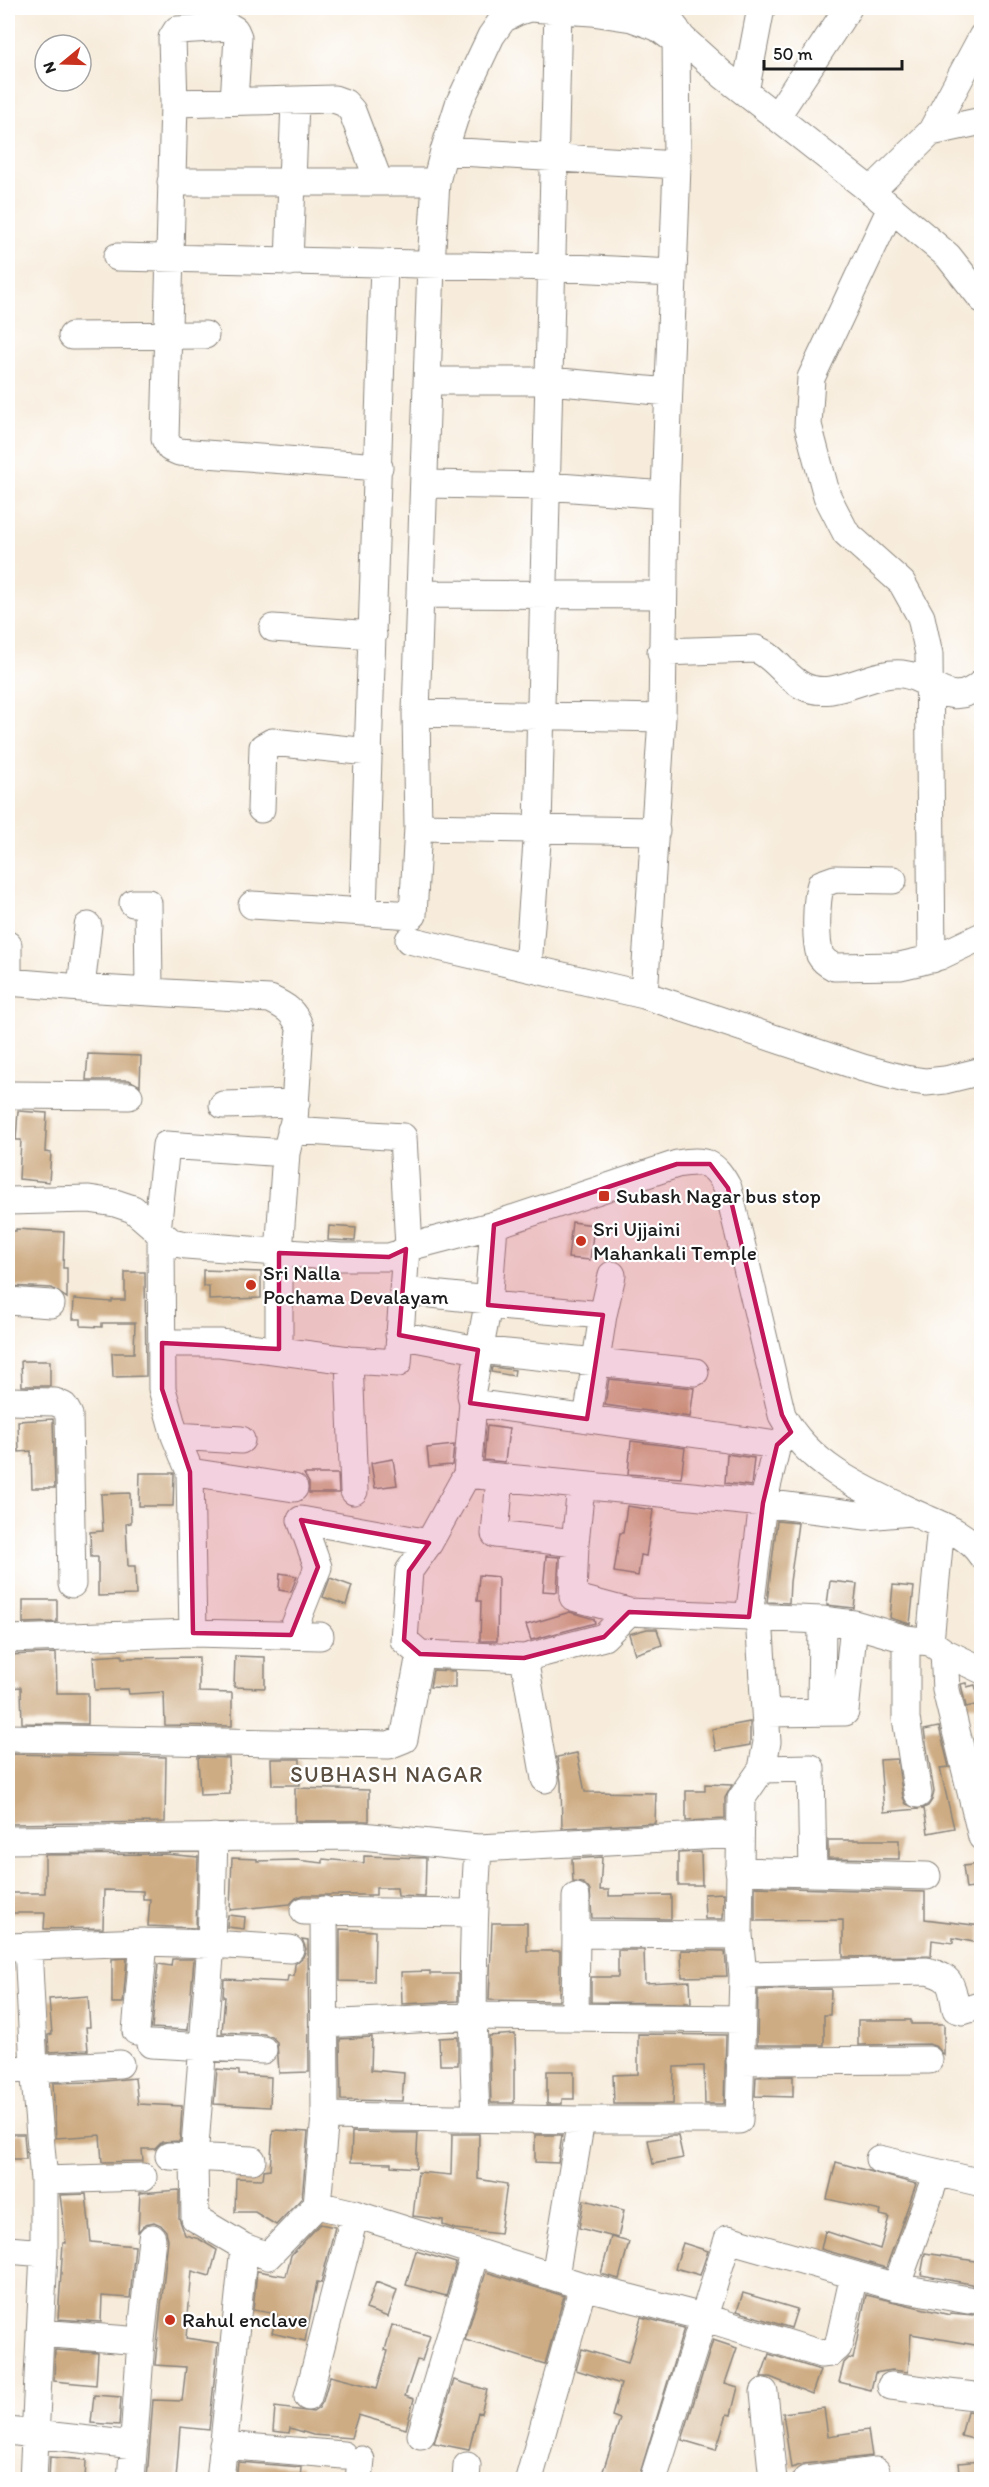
<svg xmlns="http://www.w3.org/2000/svg" width="989" height="2487" font-family="Itim,sans-serif">
<style>
.building{fill:#ceac83}
.lines{fill:none;stroke-linecap:round;stroke-linejoin:round}
.minor-casing{stroke:#8a847c;stroke-width:29}
.minor{stroke:#fff;stroke-width:27}
.marked{fill:#c2185b;fill-opacity:0.2;stroke:#c2185b;stroke-width:4.5;stroke-linejoin:round}
.poi-dot{fill:#c8321e;stroke:#fff;stroke-width:2}
.labels{text-anchor:middle;stroke-width:4.5;stroke-linejoin:round;paint-order:stroke}
.poi-label{font-size:21px;fill:#1c1c1c;stroke:#fff;text-anchor:start}
.neighbourhood-label{font-size:22px;letter-spacing:1.5px;fill:#5a4e40;stroke:#fff}
</style>
<rect width="100%" height="100%" fill="#fff"/>
<filter id="ink" filterUnits="userSpaceOnUse"><feTurbulence type="fractalNoise" baseFrequency=".0167" numOctaves="2"/><feDisplacementMap in="SourceGraphic" scale="12" xChannelSelector="R" yChannelSelector="G"/><feConvolveMatrix kernelMatrix="1 2 1 2 8 2 1 2 1" color-interpolation-filters="sRGB"/></filter>
<filter id="wash" filterUnits="userSpaceOnUse"><feTurbulence type="fractalNoise" baseFrequency=".008" numOctaves="4" result="noise"/><feDisplacementMap in="SourceGraphic" scale="24" xChannelSelector="R" yChannelSelector="G"/><feGaussianBlur stdDeviation="1.35" result="paint"/><feColorMatrix in="noise" values="0 0 0 0 0 0 0 0 0 0 0 0 0 0 0 0 0 1.4 0 .05"/><feComposite in="paint" operator="in"/></filter>
<g filter="url(#wash)">
<rect width="100%" height="100%" fill="#f7ecdb"/>
<g id="blocks">
<!-- building -->
<path class="building" d="M88,1054L141,1056L140,1086L129,1080H86Z
M18,1111L47,1113L45,1152L51,1153L49,1182L19,1179L21,1140H16Z
M572,1222L594,1225L590,1260L568,1258Z
M329,1226L356,1228L355,1241L328,1240Z
M16,1229L64,1232L63,1268H67V1298L52,1288L8,1286V1231H16Z
M203,1270L261,1272V1298L209,1300V1286H203Z
M125,1272H145L146,1376L113,1377L112,1353H134L135,1323H102V1327L81,1326V1319H73L74,1299L112,1302V1300H125Z
M21,1361H50V1386H22Z
M492,1367L515,1370L514,1376L491,1372Z
M609,1379L694,1388L690,1417L605,1405Z
M53,1419L55,1488H32L31,1451L19,1452L18,1421Z
M487,1426L509,1429L505,1462L484,1460Z
M631,1441L685,1448L681,1478L628,1474Z
M454,1445L452,1465L429,1467L427,1448Z
M727,1454L754,1458L751,1486L725,1483Z
M393,1459L397,1485L375,1488L371,1463Z
M140,1473H174L173,1506H139Z
M304,1474H338L339,1493H309V1483Z
M130,1493L131,1523L126,1524L128,1566H135L136,1595L98,1596V1557H91L90,1532L103,1531L101,1494Z
M627,1506L653,1510L646,1556L641,1555L638,1576L614,1572L620,1533H623Z
M777,1521L798,1523L790,1582L789,1603L767,1602Z
M546,1556L559,1557L557,1592L543,1591Z
M280,1573L297,1576L291,1592L279,1590Z
M479,1575L498,1577L497,1641H480L481,1601H477Z
M330,1578L352,1586L346,1605L323,1597Z
M830,1581L857,1584L854,1608L827,1605Z
M893,1585L914,1587L910,1624L890,1618Z
M23,1600H57V1622L23,1623Z
M570,1612L594,1619L595,1623L531,1640L526,1625Z
M647,1629H657L662,1645L635,1654L629,1634Z
M56,1653L57,1693H88V1724L22,1723L21,1687L8,1688V1655Z
M122,1655V1658L199,1657V1692L232,1693V1726L165,1725L164,1692L129,1694L128,1689L95,1690L93,1657Z
M235,1656L265,1657V1688L234,1687Z
M433,1670L455,1671V1688L430,1687Z
M966,1683L967,1687L975,1685L980,1704L966,1707L961,1684Z
M750,1722V1745L716,1751L712,1729Z
M939,1727L949,1767L940,1768L954,1828L928,1833L924,1809H921L928,1806L932,1800L934,1792L924,1730Z
M577,1753L585,1792L656,1793L655,1823L562,1828L561,1782L557,1757Z
M9,1754L166,1757L165,1822L8,1824Z
M198,1757L229,1758L230,1794L200,1795Z
M271,1759H300V1785H272Z
M897,1759L903,1797L906,1804L919,1809L884,1812L880,1760Z
M705,1784L732,1785L725,1798V1819L686,1821V1791H705Z
M295,1788L369,1790V1821H295Z
M828,1840H899V1859L828,1858Z
M701,1852L702,1885H678V1853Z
M165,1854L198,1857L196,1928L148,1926L150,1899H143V1891L104,1890L103,1928L44,1929L45,1913H9L8,1893H45V1855Z
M364,1856L426,1858L425,1897L398,1896L397,1888H376V1895H304L296,1898L290,1904L230,1910L232,1858L257,1859V1861L296,1860L323,1863V1859L364,1863Z
M602,1857L600,1890H609V1896L671,1895V1919L592,1918L590,1890L583,1883L573,1882L572,1859Z
M981,1864V1887L966,1889L963,1866Z
M755,1887L925,1892V1919L981,1926L979,1943L953,1938V1943L932,1940L931,1956L843,1957V1920L755,1921Z
M724,1893L723,1919H705L704,1894Z
M228,1915L245,1917L244,1929L227,1927Z
M492,1923H527V1951H560L559,2001L489,2000Z
M340,1929L375,1931L374,1982L340,1981Z
M302,1939L308,1940L309,2072L279,2073L277,2042L272,2037L264,2034L222,2032L225,1997H223L224,1979L287,1982L288,1976H294L295,1964L303,1957L306,1949Z
M618,1950H644L645,1983L690,1981L691,2003L591,2002V1977H618Z
M681,1950L725,1951L727,1976L682,1977Z
M127,1958L123,2003H112V1959Z
M172,1959H194L188,2030L152,2028L158,1964L171,1966Z
M430,1971V1974H458V2001L402,2004L401,1972Z
M831,1989L830,2015H824V2045H757L758,1990Z
M88,1996L90,2027H86L88,2050L49,2052L48,2035L52,2034L49,1999Z
M858,2020H911V2024H944V2055L937,2047L929,2044L858,2045Z
M515,2034L516,2069H514V2103H491L489,2036Z
M638,2034L726,2035L724,2104H705L704,2066L674,2067L673,2104H614L613,2075L638,2074Z
M372,2037L371,2070L404,2073L402,2101L341,2100L340,2039Z
M458,2037V2065H440L439,2038Z
M217,2069L239,2071V2075L271,2077L270,2107L214,2104Z
M547,2071H574V2099H562V2104H547Z
M793,2076V2097L755,2096L756,2077Z
M135,2078L138,2104L182,2106L180,2141L162,2142L155,2149H142L143,2161L102,2162L100,2135L56,2138L53,2083L95,2082Z
M273,2130L308,2132L302,2198L276,2225L255,2212H235L236,2178L263,2179L264,2170L270,2169Z
M352,2132L418,2133L416,2168L391,2166V2163L351,2162Z
M12,2134H24L26,2159H13Z
M452,2134H479L478,2179L507,2184L500,2234L455,2229L443,2225V2220L413,2216L418,2172L451,2175Z
M535,2135H562L558,2163L535,2162Z
M670,2136H678L683,2158L653,2164L648,2140Z
M836,2162L916,2184L886,2268L821,2249L825,2231L880,2249L889,2217L880,2215L881,2211L827,2199Z
M179,2190V2218L185,2235L199,2239L217,2250L210,2276L192,2271L186,2338L218,2343L209,2430L180,2427L176,2480L147,2479L153,2400L182,2401L186,2367L155,2365L168,2239L166,2231L161,2225L154,2222L145,2224L138,2232L140,2193Z
M86,2194L91,2242L135,2246L130,2298L102,2296L101,2322L58,2319L63,2243H66L60,2195Z
M584,2200L624,2210L618,2238L579,2228Z
M320,2224L335,2227L321,2283L317,2282L305,2341L272,2333L277,2314L253,2310L257,2271L286,2276L291,2255Z
M611,2237L629,2242L619,2279L601,2274Z
M683,2243L708,2251L700,2275L675,2268Z
M416,2251L456,2263L446,2296L406,2285Z
M925,2253L981,2262V2293L971,2284L921,2275Z
M486,2272L564,2296L545,2364L465,2340Z
M376,2282L397,2290L388,2317L366,2309Z
M743,2293L797,2309L791,2328L737,2311Z
M866,2295L950,2315V2313L973,2315L981,2307V2346L911,2334L908,2372L892,2370L875,2373L871,2390L839,2382L844,2363L849,2358L853,2359Z
M641,2317L684,2328L638,2480H600L620,2419L612,2416L621,2384L576,2370L582,2349L628,2363Z
M392,2325L430,2336L422,2361L417,2360L405,2396L414,2399L406,2429L358,2415L351,2438L313,2435L290,2428L289,2433L273,2431L275,2407L313,2412L319,2408L323,2401L330,2376L377,2388L388,2351L385,2350Z
M713,2340L737,2348L725,2383L738,2387L731,2415L727,2414L716,2450L682,2440Z
M55,2350L98,2353L96,2385L54,2381Z
M769,2354L820,2370L812,2394L770,2377H761Z
M454,2380L487,2390L481,2413L478,2412L469,2450L434,2443Z
M94,2395L121,2397L119,2425L91,2423Z
M824,2408L828,2436L868,2430L872,2456L804,2464L791,2468L783,2413Z
M967,2411L981,2413V2441L961,2436Z
M50,2457L86,2460L85,2480H49Z
M981,2461V2480H961L959,2463Z
M238,2462L301,2467L300,2480H236Z"/>
</g>
</g>
<g filter="url(#ink)">
<use href="#blocks" fill-opacity="0" stroke="#8a847c" stroke-width="1.5"/>
<g class="lines">
<!-- minor casing -->
<g class="minor-casing">
<path id="minor" d="M661,8L682,38L723,75L871,191L948,256L982,299
M745,92L761,8
M234,101L238,37L235,30L230,27L177,30L172,38L174,103L165,439L170,448L179,452L379,467
M174,103L334,99L345,103L352,111L379,182
M776,117L848,8
M931,132L982,37
M444,151L677,165
M171,182H436
M871,191L931,132L982,121
M891,208L811,378L808,425L827,496L846,533L902,583L921,617L929,654L932,959
M117,257L553,267L673,273
M289,262L295,101
M72,336L205,335
M429,381H550L668,392
M425,484L546,486L665,495
M421,594L662,595
M273,628L373,635
M661,652L756,649C776,657 785,677 803,686C834,702 869,671 902,674C933,677 948,713 982,683
M416,713L662,718
M261,809L263,747L272,742L369,752
M418,827L656,831
M893,880L835,879L821,884C816,898 815,941 820,955C823,961 828,964 834,967L900,966L922,961L940,956L982,936
M133,903H148L149,991
M252,905L413,915L418,827L416,713L431,264L436,182L444,151L459,104L491,36L503,19L517,12L529,8L592,12L632,18L657,27L676,41
M363,912L384,264
M88,926L81,988L270,999C285,1006 294,1011 300,1028L294,1121L286,1153L279,1253V1349
M409,940L644,995L863,1068L905,1079L926,1082L945,1080L982,1071
M8,945V977
M528,967L538,828L558,8
M8,982L81,988
M644,995L662,718L665,495L677,165L676,29
M8,1095L129,1096
M223,1105L296,1103
M291,1130L403,1137L409,1247
M8,1201L89,1199L115,1203L133,1209L171,1242L186,1245L341,1257H389L399,1254L409,1247L494,1225L677,1164C706,1159 714,1162 728,1188L782,1415C811,1470 872,1493 925,1518C946,1527 969,1536 982,1556
M157,1231L166,1145L286,1153
M161,1236L162,1389L175,1436L190,1472L193,1633
M403,1291L488,1300
M8,1301L51,1304
M488,1305L603,1315L587,1419
M603,1315L612,1275
M399,1335L478,1350L695,1372
M162,1343H220L349,1360L398,1363L406,1249
M349,1360L354,1491
M8,1401L55,1402L64,1406L69,1415L72,1584
M473,1403L777,1445
M175,1436L241,1440
M190,1472L294,1488
M467,1474L763,1503L866,1516L911,1512
M500,1478L495,1534L575,1543
M581,1487L575,1543L573,1597L629,1612
M749,1617L763,1503L777,1445L789,1434
M291,1635L318,1567L301,1520L429,1543
M8,1639L193,1633L320,1636
M906,1639V1718L918,1794
M930,1642L941,1525
M944,1652L946,1690L982,1837
M420,1654L524,1658L604,1637L629,1612L822,1620L854,1624L906,1639L930,1642L944,1652L982,1670
M524,1658L545,1779
M821,1711L822,1620
M766,1713L845,1712L854,1624
M8,1738L389,1745L404,1739L420,1654L404,1640L409,1571L429,1543L467,1474L473,1403L471,1395L488,1305L494,1225
M762,1769L811,1768L813,1873
M214,1837L211,1944L194,2158L195,2218L244,2247L268,2256L317,2205L325,2116L324,1910
M8,1840L362,1836L478,1848L740,1834
M739,1871L927,1876
M576,1897V1934
M304,1911L474,1913
M28,1946L34,2068L44,2180V2253L33,2480
M8,1947L144,1942L211,1944L290,1949
M743,1975L927,1971C953,1978 951,1984 956,2009L963,2011L982,2005
M575,2016L576,1934L739,1935
M325,2024L472,2016L741,2019
M136,2031L144,1942
M151,2044L263,2050
M740,2061L929,2060
M8,2070L120,2064
M325,2116L581,2120H739L743,1975L739,1935L741,1799L762,1769L767,1742L759,1617
M476,2118C472,2027 472,1938 478,1848
M169,2156L252,2160
M879,2159L982,2183
M44,2180L143,2177
M317,2205L355,2214L583,2286L703,2317L821,2354L831,2353L838,2347L854,2275
M8,2250L44,2253
M555,2276L581,2120
M896,2287L937,2173
M40,2333L141,2341
M891,2386L982,2397
M764,2392L773,2480
M308,2397L355,2214
M8,2431L134,2445
M421,2435L475,2253
M223,2445L343,2455
M529,2479L583,2286
M131,2480L141,2341L152,2238
M220,2480L244,2247
M359,2480L361,2460
M466,2480L467,2466
M653,2480L728,2239L896,2287L968,2300
M806,2480L876,2471"/>
</g>
<!-- minor -->
<use href="#minor" class="minor"/>
</g>
</g>
<!-- marked area -->
<path class="marked" d="M677,1164H710L728,1188L782,1415L791,1432L777,1445L763,1503L749,1617L629,1612L604,1637L524,1658L420,1654L404,1640L409,1571L429,1543L301,1520L318,1567L291,1635L193,1633L190,1472L162,1389V1343L279,1349V1253L389,1257L406,1249L399,1335L478,1350L470,1403L587,1419L603,1315L488,1305L494,1225Z"/>
<!-- markers -->
<g class="poi-dot">
<rect x="598" y="1190" width="12" height="12" rx="3"/>
<circle cx="581" cy="1241" r="6"/>
<circle cx="251" cy="1285" r="6"/>
<circle cx="170" cy="2320" r="6"/>
</g>
<g class="labels">
<!-- poi labels -->
<g class="poi-label">
<text x="616" y="1203">Subash Nagar bus stop</text>
<text x="593" y="1236">Sri Ujjaini<tspan x="593" dy="24">Mahankali Temple</tspan></text>
<text x="263" y="1280">Sri Nalla<tspan x="263" dy="24">Pochama Devalayam</tspan></text>
<text x="182" y="2327">Rahul enclave</text>
</g>
<!-- neighbourhood labels -->
<g class="neighbourhood-label">
<text x="387" y="1782">SUBHASH NAGAR</text>
</g>
</g>
<!-- margin -->
<rect width="989" height="2487" fill="none" stroke="#fff" stroke-width="30"/>
<!-- north arrow -->
<g transform="translate(63 63) rotate(251)"><circle r="28" fill="#ffffff" stroke="#a4a4a4" stroke-width="1.5"/>
<path d="M0-4.5L10 22L0 15L-10 22Z" fill="#c8321e"/>
<text y="-9" font-size="16" font-weight="bold" text-anchor="middle" fill="#1c1c1c">N</text>
</g>
<!-- scale -->
<path d="M764 60v9h138v-9" fill="none" stroke="#1c1c1c" stroke-width="3"/>
<text x="773" y="60" font-size="18" fill="#1c1c1c" stroke="#ffffff" stroke-width="4.5" paint-order="stroke">50 m</text>
</svg>
